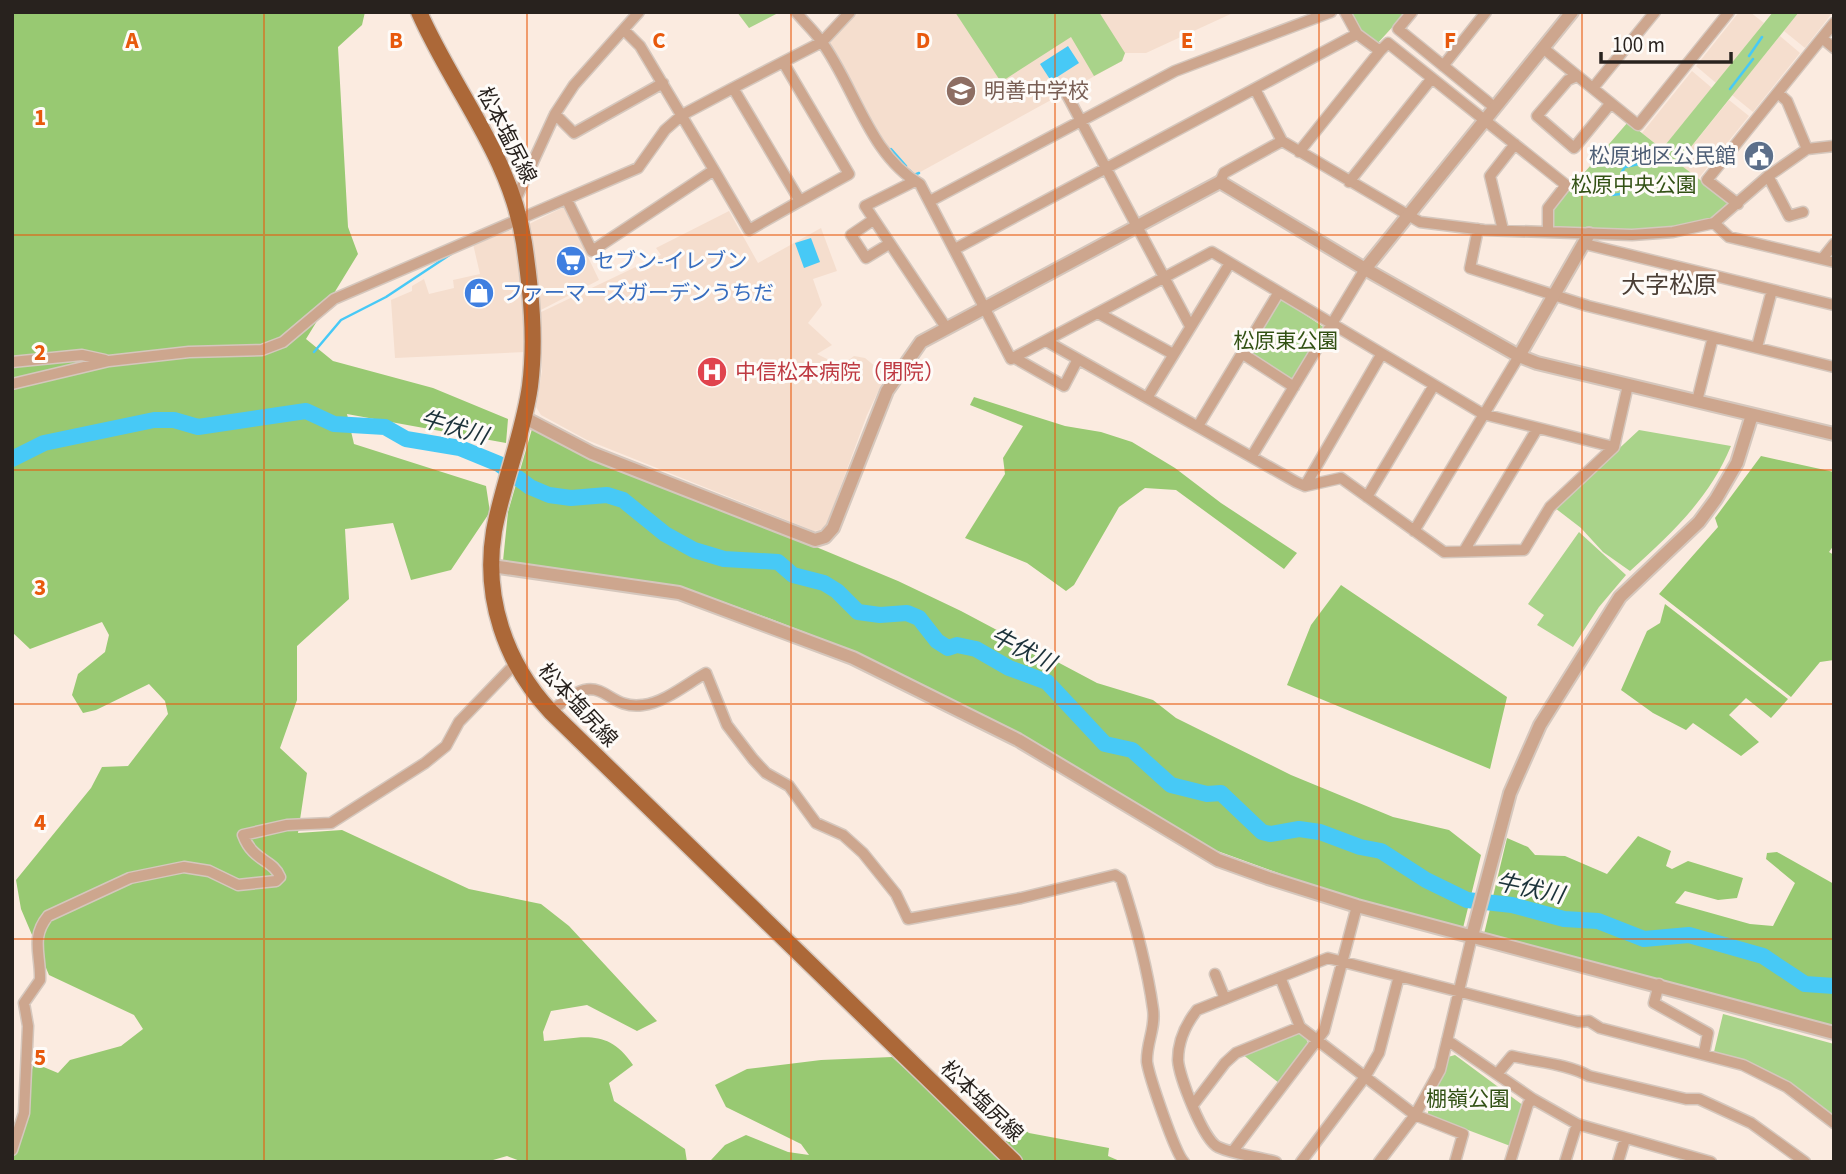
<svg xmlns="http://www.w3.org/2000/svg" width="1846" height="1174" font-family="'Source Sans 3','Noto Sans JP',sans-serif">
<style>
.built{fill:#f5dece}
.green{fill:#a9d38a}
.forest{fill:#98c972}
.water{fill:#47c9f6}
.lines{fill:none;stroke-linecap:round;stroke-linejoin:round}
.stream{stroke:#47c9f6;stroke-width:2.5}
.river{stroke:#47c9f6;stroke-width:16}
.minor-casing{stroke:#d5c7bd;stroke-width:13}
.tertiary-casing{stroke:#d5c7bd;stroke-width:16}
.primary-casing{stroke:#d5c7bd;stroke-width:19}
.minor{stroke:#cda68e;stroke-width:10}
.tertiary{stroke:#cda68e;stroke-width:12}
.primary{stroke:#ac6838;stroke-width:16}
.grid{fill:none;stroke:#e8590c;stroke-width:2;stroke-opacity:0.55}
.labels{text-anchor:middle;stroke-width:6;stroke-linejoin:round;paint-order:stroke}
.education-label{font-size:21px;fill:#785e54;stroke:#fefbf8;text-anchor:start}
.street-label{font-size:21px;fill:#28221e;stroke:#fefbf8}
.service-label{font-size:21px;fill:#4e5e75;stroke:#fefbf8;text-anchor:end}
.park-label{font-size:21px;fill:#325114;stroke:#fefbf8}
.shop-label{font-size:21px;fill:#366cbe;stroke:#fefbf8;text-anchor:start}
.health-label{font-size:21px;fill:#be3a42;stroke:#fefbf8;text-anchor:start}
.water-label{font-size:23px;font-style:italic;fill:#1c323a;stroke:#fefbf8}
.quarter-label{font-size:24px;fill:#4b3f36;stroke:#fefbf8}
.grid-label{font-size:23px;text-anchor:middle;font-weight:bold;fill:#e8590c;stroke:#fefbf8;stroke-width:6;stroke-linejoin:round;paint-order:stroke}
</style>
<rect width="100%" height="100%" fill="#fbebe0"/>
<!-- built -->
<path class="built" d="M857,12H1235L1146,53H1125L1122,61L913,176L885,144L829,44Z
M1739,12H1750L1764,23L1716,83L1696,66Z
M1799,12H1833L1805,48L1784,31Z
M1780,36L1800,53L1753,112L1732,95Z
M1692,71L1712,88L1662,149L1642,133Z
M1729,100L1749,116L1698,179L1678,163Z
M564,207L599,280L537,312L527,225Z
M729,211L758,263L821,228L837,271L813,279L822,305L808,323L832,345L817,354L841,366L854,356L865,358L881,371L880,380L883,381L867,415L826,526L820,530L814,531L587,440L541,415L536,407L542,371L539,313L661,255L656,248Z
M514,229L526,309V352L395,358L391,300L412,291V286L424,279L429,294L454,288L453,280L480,274L473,244Z"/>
<!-- green -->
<path class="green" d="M737,12H780L749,28Z
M955,12H1099L1125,53L1122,61L1094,76L1071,37L1001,82Z
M1349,12H1406L1377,44L1358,28Z
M1773,12H1799L1678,163L1729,202V207C1688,243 1606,231 1554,230L1551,226L1553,209L1628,122L1662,149Z
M1283,300L1325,328L1294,379H1290L1251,355L1249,351L1278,302Z
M1639,430L1731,446C1709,499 1672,533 1630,571L1603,552L1581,528L1555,508Z
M1579,532L1626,575L1599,607L1573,647L1537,625L1544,615L1528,604Z
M1723,1014L1834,1044V1118C1797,1087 1759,1066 1714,1052Z
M1295,1033H1302L1309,1044L1279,1083L1242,1054Z
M1455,1055L1524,1106L1513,1147L1428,1115C1428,1101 1443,1074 1448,1057Z"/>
<!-- forest -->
<path class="forest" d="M12,12H365L362,25L338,47L348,227L358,254L306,339L333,361L433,388L508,419L506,443L347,414L354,444L486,486L490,512L451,570L411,580L393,523L345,529L349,599L297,646V700L280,748L307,773L298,833L342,830L469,889L541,904L569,926L657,1021L637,1031L587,1005L551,1011L543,1032L544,1041C582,1038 608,1027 633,1065L609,1083L614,1101L685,1149L687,1162H523L507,1156L486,1162H12V1133L34,1063L58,1073L70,1060L121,1046L143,1029L134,1015L49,975L21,909L16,880L91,788L102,767L128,766L168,714L165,701L149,684L96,710L83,713L72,695L78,674L105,652L109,635L102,622L30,649L12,632Z
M974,397L1065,426L1101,432L1132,442L1175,468L1221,503L1297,553L1284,569L1176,490L1145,488L1119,507L1074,585L1066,591L1027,563L965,538L1005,474L1003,458L1023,426L970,405Z
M538,428L586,455L628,474L749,519L898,581L961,611L1097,683L1153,700L1176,718L1291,775L1393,817L1449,830L1481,855L1463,928L1345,897L1201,845L1027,739L833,643L771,619L691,590L506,562L503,561L508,512L532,429Z
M1761,456L1834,472V545L1829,552L1834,555V660L1820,662L1791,697L1659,594L1718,527L1715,518Z
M1341,585L1507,697L1490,769L1287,685L1311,625Z
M1665,604L1788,699L1771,718L1746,698L1729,715L1759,742L1741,756L1693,723L1686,730L1653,713L1621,690L1647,631L1660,623Z
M1638,836L1671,851L1666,866L1672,869L1688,861L1743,878L1737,898L1718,900L1685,891L1675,903L1750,924L1773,926L1795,883L1766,859L1767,853L1777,852L1834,884V1028L1709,992L1484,934L1507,838L1528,847L1535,855L1565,856L1607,874Z
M892,1057L980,1137L1002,1162L711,1160L725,1145L746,1135L788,1152L809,1155L801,1144L726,1107L715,1085L747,1069L821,1060Z
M1004,1114L1029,1133L1109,1148L1108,1156L1122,1162H1019L1004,1145L1010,1133Z"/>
<!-- water -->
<path class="water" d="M1068,46L1079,63L1051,81L1040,64Z
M811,238L820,262L804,268L795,243Z"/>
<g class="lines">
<!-- stream -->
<path class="stream" d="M1749,56L1762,37
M1730,89L1753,59
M891,149L906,166
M909,170L914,175L919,173
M1588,179L1590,177L1612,195L1620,194L1624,187L1622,172L1625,167L1639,164
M314,352L341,320L386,297L451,254"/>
<!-- river -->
<path class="river" d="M12,459L44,443L154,420H174L198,427L306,411L334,424L385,427L406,439L460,448L499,464L530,487L549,495L571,498L607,495L623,500L665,534L694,550L724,559L778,562L793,575L824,583L837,591L858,612L880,615L907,613L919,618L937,641L948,648L957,645L976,649L1009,668L1047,682L1105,744L1132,750L1171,785L1207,794L1221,793L1262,832L1270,834L1299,829L1320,832L1360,847L1381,851L1426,880L1467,900L1512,905L1564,919L1598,921L1644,939L1689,935L1763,956L1805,984L1834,986"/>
<!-- minor casing -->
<g class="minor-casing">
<path id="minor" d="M796,12C804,22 814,31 821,41C854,85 869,155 920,184L1011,359L1212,252L1483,414L1614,447
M1345,12L1357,34
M1412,12L1398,29L1494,107
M1822,38L1834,48
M1543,48L1638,125L1729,12
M783,62L822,42L850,12
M1443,66L1486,12
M1577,76L1568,80L1537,116L1574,148L1611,103
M1593,88L1655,12
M1255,89L1282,141
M1066,93L1190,326
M1778,93L1787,101L1807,149
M555,114L574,133L663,83
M1299,152L1380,51
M714,170L749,230L800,201L733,88L783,62L849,174L800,201
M1768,176L1789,216L1803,212
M915,181L865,206L945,326
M1220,182L1224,173L1282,141L1420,222L1484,230L1632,235L1673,232L1714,223L1767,177L1807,149L1834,146
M1349,182L1432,78
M516,199L555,114L574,85L639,12
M567,200L592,251L714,170L640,46L624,30
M930,201L1175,71L1331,12
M1738,204L1707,180L1834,23
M873,220L851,235L866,258L889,244
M1714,223L1729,237L1834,262
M1478,229L1470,268L1588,306L1834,367
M1503,230L1490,176L1515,144
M1585,244L1834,305
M955,249L1357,34L1380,51L1388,43L1566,185L1548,208V231
M1822,259L1834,244
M1098,313L1173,354
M1046,341L1296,482L1305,486L1341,478L1444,552L1524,550L1550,507L1614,447L1628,385
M1757,347L1772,290
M1243,354L1294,387
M1013,357L1064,386L1078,359
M12,362L82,355L105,360
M12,384L109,361L189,352L262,350L283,342L334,299L638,168L665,130L682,115L733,88
M1147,398L1230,263
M1697,401L1713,337
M1198,426L1279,292
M1252,456L1365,269
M1305,486L1381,355
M1367,497L1434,385
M1414,531L1519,356
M1464,551L1537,429
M551,712C604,662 602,711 643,705C664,703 688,683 706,673L727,725L753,759L766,773L789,786L816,823L843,835L863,853L896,894L908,919L1021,898L1115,875L1121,879C1135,922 1147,965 1153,1009C1156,1028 1146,1043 1147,1062C1149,1076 1175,1153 1184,1162
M1215,974L1225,999
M1280,977L1300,1027L1415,1115L1463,1134L1455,1162
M1659,984L1654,1003L1708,1033L1704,1053
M1447,1040L1533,1099L1577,1124L1711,1162
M1497,1074L1512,1056C1536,1062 1568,1064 1589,1076L1686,1099H1699L1751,1123L1805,1162
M1193,1105L1225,1063L1236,1053L1300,1027
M12,1150L24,1113L28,1026L24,1003L40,980C41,955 30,938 48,916L130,878L184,867L209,871L238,885L276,881L280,877C273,859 253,862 243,835L287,825L331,823L425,763L446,746L459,722L515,664
M1233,1151L1324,1031L1357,906
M1276,1162C1257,1156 1235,1155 1218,1147C1203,1140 1179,1076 1178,1060C1178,1040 1186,1024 1197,1010L1328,958L1578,1022L1589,1021L1600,1028L1743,1065L1787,1087L1834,1123
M1301,1162L1365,1077L1379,1053L1399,976
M1379,1162L1415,1115L1440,1070L1472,936
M1510,1162L1528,1104L1533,1099
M1565,1162L1577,1124
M1618,1162L1625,1139"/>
</g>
<!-- tertiary casing -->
<g class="tertiary-casing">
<path id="tertiary" d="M1365,269L1572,12
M1519,356L1589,234
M525,418L592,453L815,540L825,537L833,528L887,391L921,342L1220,182L1365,269L1519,356L1537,363L1834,434
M492,566L679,593L853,658L1018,740L1218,860L1268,878L1357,906L1834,1033
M1472,936L1510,793L1540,725L1620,597L1699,522L1716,499L1737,463L1752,415"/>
</g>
<!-- primary casing -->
<g class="primary-casing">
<path id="primary" d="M419,12C453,90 511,156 524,243C531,290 536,339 530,386C523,436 503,482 494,531C483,597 505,663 551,712L1014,1162"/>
</g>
<!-- minor -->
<use href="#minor" class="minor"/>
<!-- tertiary -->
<use href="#tertiary" class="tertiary"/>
<!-- primary -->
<use href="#primary" class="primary"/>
</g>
<!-- grid -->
<path class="grid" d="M264,12V1162M527,12V1162M791,12V1162M1055,12V1162M1319,12V1162M1582,12V1162M12,235H1834M12,470H1834M12,704H1834M12,939H1834"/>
<!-- icons -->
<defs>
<g id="school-disc" transform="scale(1.575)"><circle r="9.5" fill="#8d6e63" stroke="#fefbf8"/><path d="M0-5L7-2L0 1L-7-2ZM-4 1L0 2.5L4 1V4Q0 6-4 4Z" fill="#fff"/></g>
<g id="civic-disc" transform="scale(1.575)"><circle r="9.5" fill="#5c6f8a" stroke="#fefbf8"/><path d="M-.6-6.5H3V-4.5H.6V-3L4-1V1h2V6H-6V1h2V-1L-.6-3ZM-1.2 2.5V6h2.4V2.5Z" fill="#fff"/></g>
<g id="supermarket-disc" transform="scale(1.575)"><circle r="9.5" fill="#3f7fe0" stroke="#fefbf8"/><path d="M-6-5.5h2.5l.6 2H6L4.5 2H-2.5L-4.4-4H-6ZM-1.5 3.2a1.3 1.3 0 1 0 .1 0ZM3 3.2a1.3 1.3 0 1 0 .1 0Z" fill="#fff"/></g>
<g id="shop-disc" transform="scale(1.575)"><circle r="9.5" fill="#3f7fe0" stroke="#fefbf8"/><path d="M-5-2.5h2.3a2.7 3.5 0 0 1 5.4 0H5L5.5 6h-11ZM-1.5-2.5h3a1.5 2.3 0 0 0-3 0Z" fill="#fff"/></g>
<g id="hospital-disc" transform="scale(1.575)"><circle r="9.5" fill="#e0444e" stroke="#fefbf8"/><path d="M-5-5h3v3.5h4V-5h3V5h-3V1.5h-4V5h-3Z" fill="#fff"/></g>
</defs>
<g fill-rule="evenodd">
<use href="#school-disc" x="961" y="91"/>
<use href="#civic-disc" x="1759" y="156"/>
<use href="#supermarket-disc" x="571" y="261"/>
<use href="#shop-disc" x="479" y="293"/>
<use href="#hospital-disc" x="712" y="372"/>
</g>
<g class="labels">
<!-- education labels -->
<g class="education-label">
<text x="984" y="98">明善中学校</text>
</g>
<!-- street labels -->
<g class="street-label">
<text transform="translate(507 135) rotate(63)" y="7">松本塩尻線</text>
<text transform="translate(578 705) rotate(47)" y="7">松本塩尻線</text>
<text transform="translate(982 1101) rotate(44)" y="7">松本塩尻線</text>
</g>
<!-- service labels -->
<g class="service-label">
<text x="1736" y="163">松原地区公民館</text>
</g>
<!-- park labels -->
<g class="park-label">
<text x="1634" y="192">松原中央公園</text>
<text x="1286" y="348">松原東公園</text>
<text x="1468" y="1106">棚嶺公園</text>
</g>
<!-- shop labels -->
<g class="shop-label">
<text x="594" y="268">セブン-イレブン</text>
<text x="502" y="300">ファーマーズガーデンうちだ</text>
</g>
<!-- health labels -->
<g class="health-label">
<text x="735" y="379">中信松本病院（閉院）</text>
</g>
<!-- water labels -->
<g class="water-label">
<text transform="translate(454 427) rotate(16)" y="8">牛伏川</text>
<text transform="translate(1023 649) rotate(26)" y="8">牛伏川</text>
<text transform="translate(1530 888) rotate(12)" y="8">牛伏川</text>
</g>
<!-- quarter labels -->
<g class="quarter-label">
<text x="1669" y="293">大字松原</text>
</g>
</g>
<g class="grid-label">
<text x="132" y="48">A</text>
<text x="396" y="48">B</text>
<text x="659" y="48">C</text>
<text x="923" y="48">D</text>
<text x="1187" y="48">E</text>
<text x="1450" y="48">F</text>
<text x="40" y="125">1</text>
<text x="40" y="360">2</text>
<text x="40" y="595">3</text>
<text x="40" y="830">4</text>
<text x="40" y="1065">5</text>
</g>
<!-- border -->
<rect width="1846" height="1174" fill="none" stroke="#28221e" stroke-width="28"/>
<!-- scale -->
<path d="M1601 52v10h130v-10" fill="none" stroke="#28221e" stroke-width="3.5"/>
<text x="1612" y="52" font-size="21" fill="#28221e" stroke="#fefbf8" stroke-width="5" paint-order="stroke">100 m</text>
</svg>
